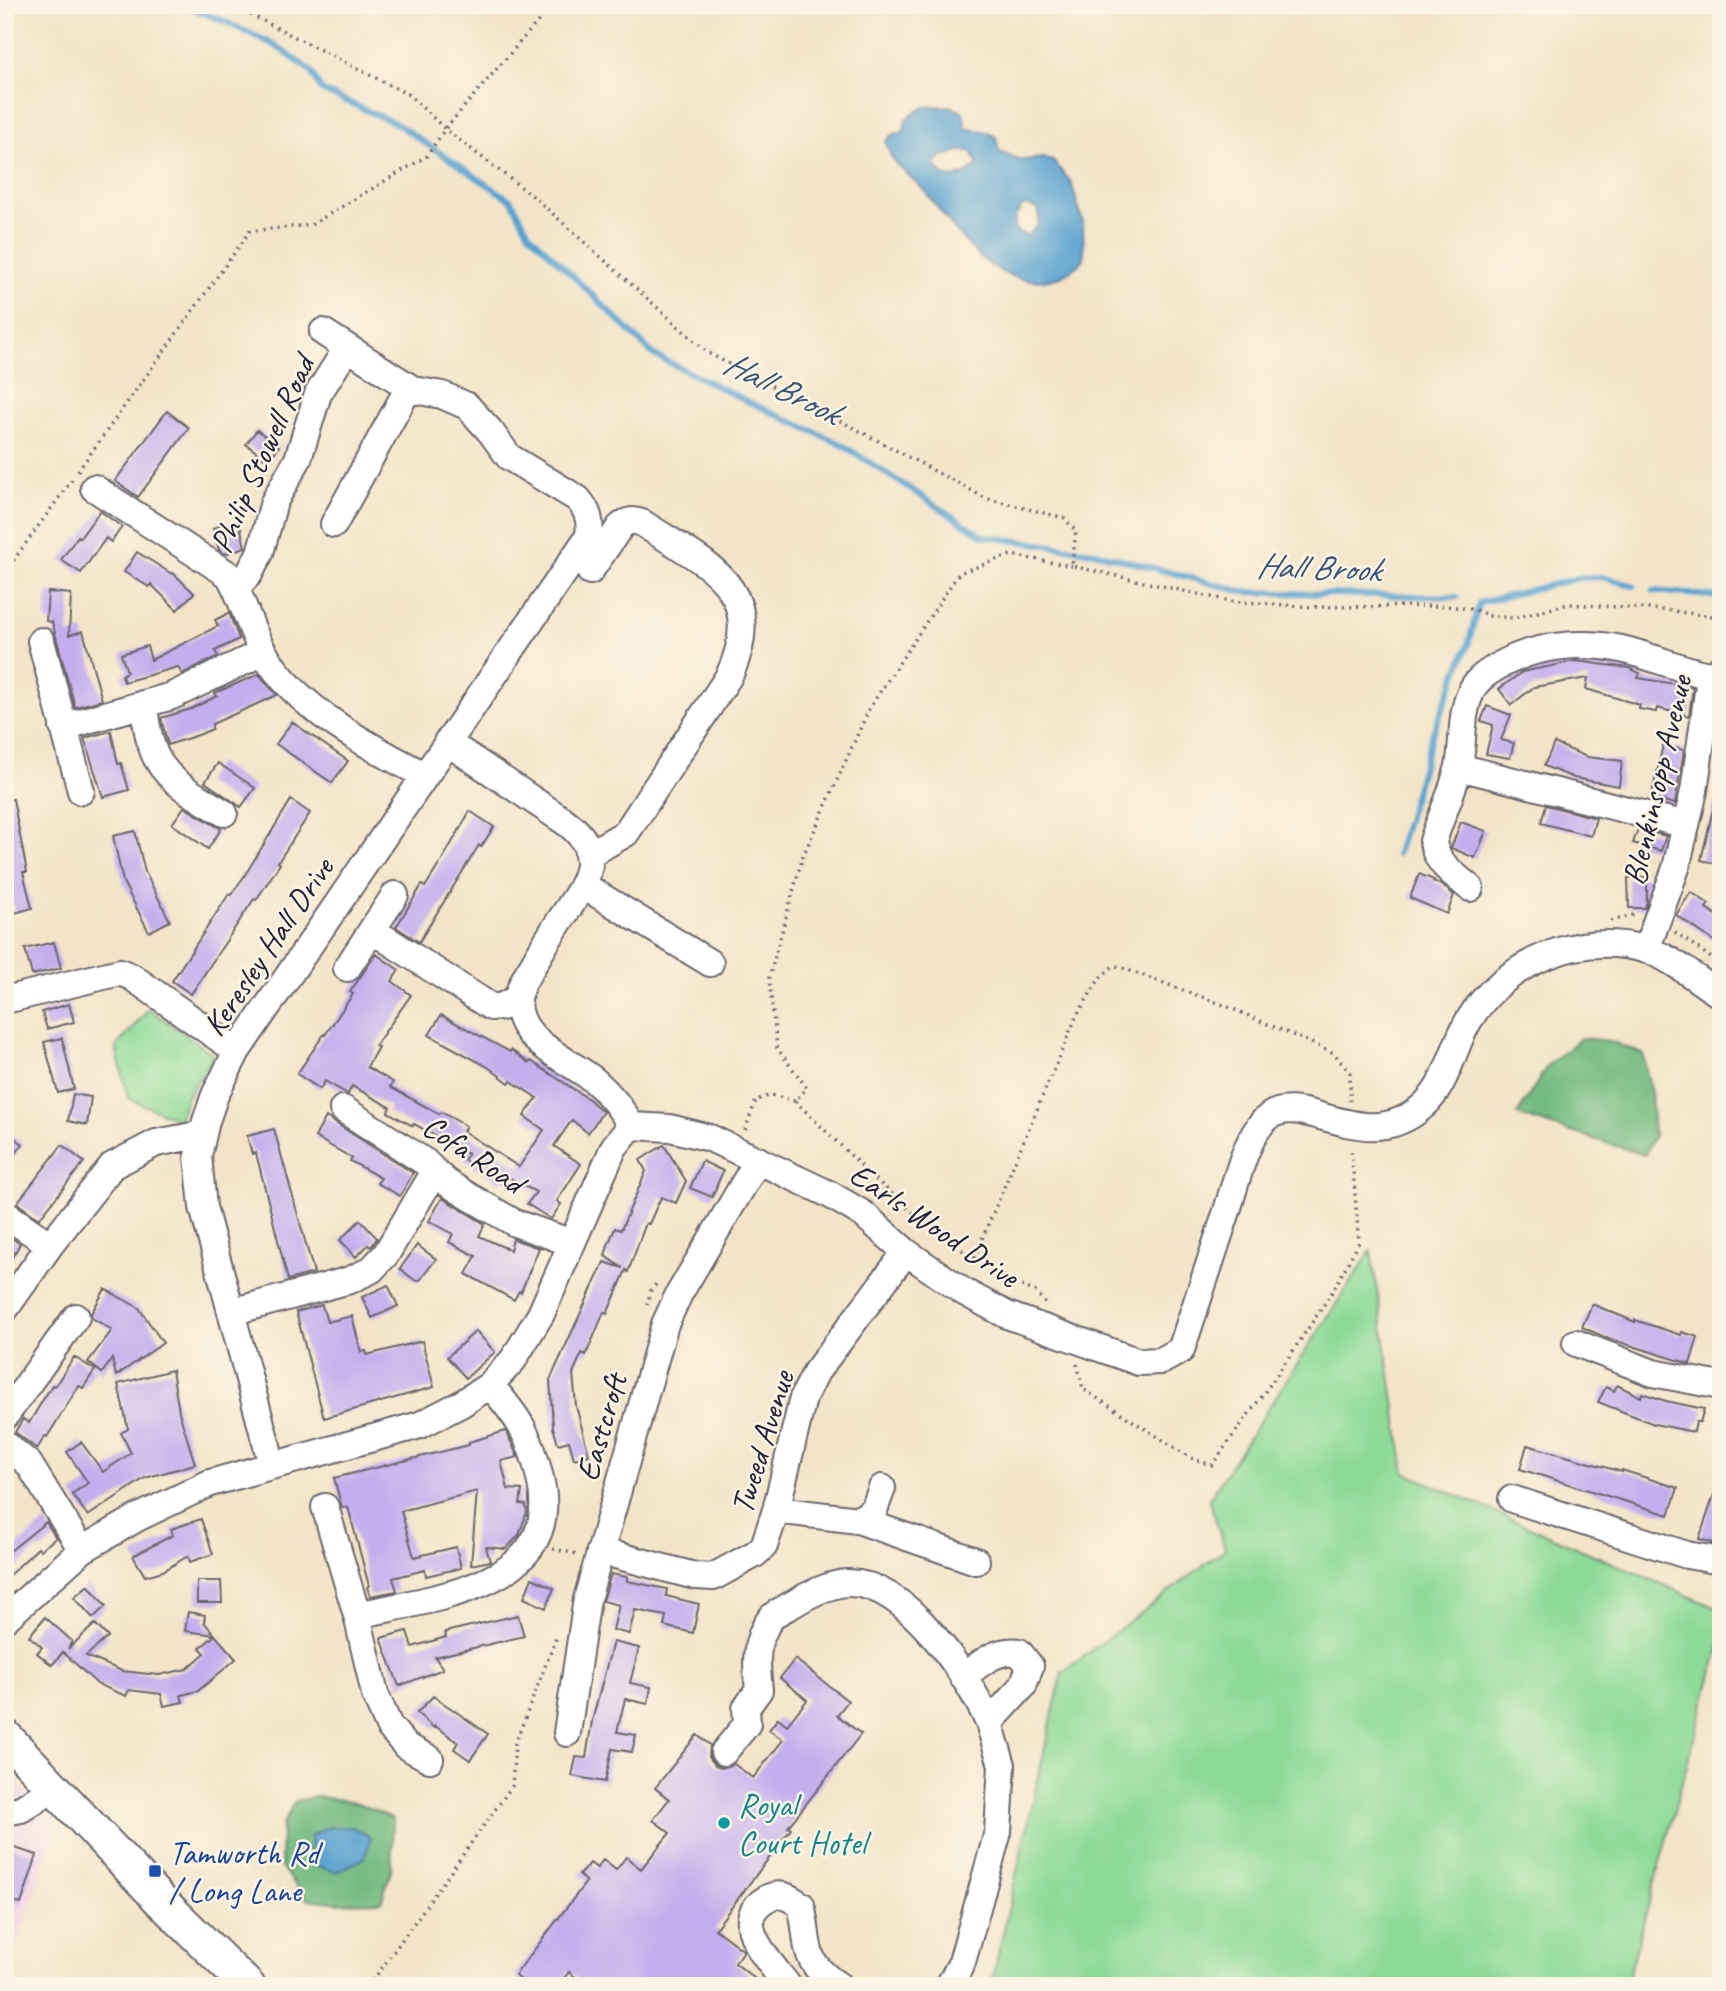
<svg xmlns="http://www.w3.org/2000/svg" width="1726" height="1991" font-family="Caveat,sans-serif">
<style>
.built{fill:#f0d0e5}
.green{fill:#8dda98;stroke:#587e6a;stroke-width:2}
.forest{fill:#72ba80;stroke:#4a6e5e;stroke-width:2}
.water{fill:#58a2d0;stroke:#3d6286;stroke-width:2;fill-rule:evenodd}
.lines{fill:none;stroke-linecap:round;stroke-linejoin:round}
.stream{stroke:#58a2d0;stroke-width:6}
.building{fill:#c4aeee}
.minor-casing{stroke:#6b666c;stroke-width:30}
.major-casing{stroke:#6b666c;stroke-width:37}
.path{stroke:#6b666c;stroke-width:3.5;stroke-dasharray:2 5;stroke-linecap:butt}
.minor{stroke:#fff;stroke-width:26}
.major{stroke:#fff;stroke-width:33}
.culture-dot{fill:#0f9aa8;stroke:#fcf5e5;stroke-width:2.5}
.transit-dot{fill:#1a4fb4;stroke:#fcf5e5;stroke-width:2.5}
.labels{text-anchor:middle;stroke-width:5;stroke-linejoin:round;paint-order:stroke}
.street-label{font-size:33px;fill:#22223b;stroke:#fcf5e5}
.culture-label{font-size:33px;fill:#0d838f;stroke:#fcf5e5;text-anchor:start}
.transit-label{font-size:33px;fill:#164399;stroke:#fcf5e5;text-anchor:start}
.water-label{font-size:35px;font-style:italic;fill:#385577;stroke:#fcf5e5}
</style>
<rect width="100%" height="100%" fill="#fcf5e5"/>
<filter id="ink" filterUnits="userSpaceOnUse"><feTurbulence type="fractalNoise" baseFrequency=".0143" numOctaves="2"/><feDisplacementMap in="SourceGraphic" scale="14" xChannelSelector="R" yChannelSelector="G"/><feConvolveMatrix kernelMatrix="1 2 1 2 8 2 1 2 1" color-interpolation-filters="sRGB"/></filter>
<filter id="wash" filterUnits="userSpaceOnUse"><feTurbulence type="fractalNoise" baseFrequency=".00686" numOctaves="4" result="noise"/><feDisplacementMap in="SourceGraphic" scale="28" xChannelSelector="R" yChannelSelector="G"/><feGaussianBlur stdDeviation="1.57" result="paint"/><feColorMatrix in="noise" values="0 0 0 0 0 0 0 0 0 0 0 0 0 0 0 0 0 1.4 0 .05"/><feComposite in="paint" operator="in"/></filter>
<g filter="url(#wash)">
<rect width="100%" height="100%" fill="#f3e4c8"/>
<!-- built -->
<path class="built" d="M5,1766L55,1830L5,1979Z"/>
<!-- green -->
<path class="green" d="M149,1009L214,1055L186,1098L179,1120L128,1098L116,1047Z
M1371,1251L1405,1473L1721,1610V1641L1626,1986H991L1062,1673L1225,1549L1209,1499Z"/>
<!-- forest -->
<path class="forest" d="M1581,1038L1610,1041L1643,1054L1651,1092L1654,1136L1645,1155L1517,1115L1548,1065Z
M315,1797C345,1798 366,1805 393,1819L391,1871L381,1902L341,1903L307,1899L281,1867L282,1826L295,1801Z"/>
<!-- water -->
<path class="water" d="M950,106L963,112L966,129L984,131L996,137L999,151L1020,160L1046,158L1053,161L1071,182L1083,223L1084,259C1051,294 1006,283 974,251C954,232 940,209 922,188C906,171 892,167 886,142L892,135L904,132L906,119L924,107ZM959,151H971L978,164C963,179 945,185 934,163L941,157ZM1022,206H1030L1038,209C1041,222 1038,227 1028,235L1019,233L1014,228L1015,217Z
M328,1827H352L371,1837L365,1858L336,1872L315,1865L310,1851V1836Z"/>
<g class="lines">
<!-- stream -->
<path class="stream" d="M182,5L219,19L275,45L311,71L321,90L397,124L512,201L529,233L654,355L751,403L841,444L983,536L1094,552L1244,592L1457,597
M1654,591L1721,597
M1397,854L1432,735L1468,645L1479,603L1578,578L1602,577L1634,586"/>
</g>
<g id="blocks">
<!-- building -->
<path class="building" d="M167,411L189,428L138,497L115,481Z
M257,430L279,446L268,461L246,444Z
M100,511L122,527L111,542L106,538L81,573L61,560L78,536L80,538Z
M239,521L245,547L225,554L219,550L213,528Z
M137,552L172,574L173,573L194,593L177,610L151,584L149,587L124,572Z
M48,592L71,594L69,635L83,631L102,700L75,707L52,622L46,621Z
M229,613L239,639L215,651L218,656L182,674L178,667L124,682L122,675L127,672L121,654L147,646L151,660L218,626L215,620Z
M1576,661L1629,668L1640,673L1638,678L1693,687L1689,716L1657,708L1656,712L1639,709L1640,705L1586,689L1588,678L1534,687L1511,705L1499,689L1522,672Z
M259,674L277,695L212,724V729L201,734L168,745L161,718L191,709L217,696L215,693Z
M1487,706L1511,715L1501,740L1514,743L1510,758L1486,754L1493,725L1481,721Z
M292,722L348,761L332,783L276,744Z
M111,731L118,764L121,763L129,790L103,797L84,738Z
M1554,743L1587,757L1622,761L1619,786L1574,778L1544,766Z
M1663,745L1684,750L1675,804L1651,798Z
M218,763L255,788L241,807L205,782Z
M13,799L27,872H23L32,908L15,913L5,877V800Z
M291,800L310,813L278,862L280,864L256,900L254,899L191,994L172,981L229,894L231,895L245,875Z
M1715,801H1721V865L1701,860Z
M1546,805L1596,818L1591,836L1541,823Z
M184,807L221,829L208,849L172,824Z
M470,811L494,827L481,847L479,845L419,942L396,927L422,885L425,887L442,860Z
M1461,822L1486,831L1475,858L1451,848Z
M1638,829L1666,836L1661,851L1633,843Z
M135,831L145,872L170,921L149,932L123,882L113,836Z
M1419,874L1434,880L1433,882L1442,885L1454,895L1447,914L1410,898Z
M1647,877V900L1645,908H1629L1628,878Z
M1691,892L1709,904L1706,908L1721,918V946L1676,915Z
M54,942L61,968L32,975L25,949Z
M376,954L399,970L392,981L411,995L375,1046L378,1047L367,1067L393,1082L390,1087L439,1114L441,1112L466,1126L463,1131L519,1167L544,1130L524,1116L537,1098L511,1081L509,1083L488,1067L429,1035L441,1015L510,1052L511,1050L529,1063L531,1061L590,1100L603,1112L588,1133L572,1120L554,1146L581,1164L557,1201L561,1204L551,1219L527,1204L536,1192L506,1176L501,1183L464,1160L468,1154L414,1124L413,1126L388,1112L390,1107L352,1086L348,1094L325,1081L320,1089L297,1074L324,1034L325,1035L353,994L350,992Z
M69,1004L74,1022L47,1029L42,1012Z
M62,1038L74,1089L58,1093L44,1042Z
M73,1094L91,1097L87,1125L68,1121Z
M326,1117L413,1173L400,1196L377,1183L381,1178L350,1161L352,1158L315,1137Z
M274,1129L314,1273L288,1280L256,1153L252,1154L247,1136Z
M5,1131L23,1144L5,1168Z
M62,1145L84,1162L39,1219L17,1203Z
M664,1145L686,1181L676,1203L661,1197L649,1224L646,1223L628,1272L626,1270L607,1314L604,1312L586,1355L582,1353L573,1373L576,1406L589,1455L574,1459L569,1441L558,1444L553,1427L550,1380L604,1262L623,1268L605,1256L608,1245L615,1228L621,1230L646,1171L640,1160Z
M702,1161L723,1171L712,1197L690,1188Z
M442,1198L485,1224L479,1236L510,1250L513,1239L539,1248L521,1292L519,1291L514,1300L466,1274L476,1256L449,1242L453,1234L429,1221Z
M360,1220L377,1238L371,1247L368,1245L356,1257L340,1240Z
M5,1233L20,1244L5,1269Z
M417,1245L436,1259L420,1280L416,1281L400,1269Z
M388,1285L398,1306L372,1318L362,1297Z
M105,1289L139,1308L163,1343L116,1376L112,1359L102,1373L88,1362L112,1330L92,1318L91,1314Z
M1592,1304L1635,1322V1320L1681,1335L1682,1332L1698,1337L1690,1364L1607,1338L1582,1327Z
M322,1305L327,1322L352,1316L361,1352L366,1351L367,1355L422,1341L434,1387L324,1418L296,1312Z
M476,1331L495,1352L466,1378L447,1357Z
M74,1357L95,1370L83,1388L79,1386L47,1437L45,1436L37,1449L15,1432L23,1419L29,1423L52,1385L55,1386Z
M172,1370L179,1412L195,1464L145,1478L88,1516L72,1494L88,1483L67,1452L81,1442L103,1472L131,1453L121,1433L128,1429L118,1384Z
M1617,1385L1641,1397L1642,1393L1666,1401L1704,1409L1700,1422H1696L1694,1432L1654,1424L1598,1402L1606,1387L1614,1391Z
M506,1431L518,1457L501,1461L508,1489L522,1490L520,1504L526,1505L527,1512L519,1535L506,1549L486,1547L490,1561L471,1565L477,1491L401,1511L414,1557L456,1547L461,1568L426,1576L425,1570L393,1578L397,1591L370,1596L367,1587L369,1586L348,1507L342,1508L334,1478L469,1445V1442Z
M1527,1445L1622,1472V1470L1678,1488L1669,1515L1520,1469Z
M1718,1483L1721,1484V1545L1699,1539Z
M201,1519L213,1554L190,1562L188,1556L163,1571L145,1576L133,1556L173,1535L171,1529Z
M46,1522L56,1538L40,1550L38,1548L5,1579V1555Z
M611,1574L627,1577V1581L667,1589L666,1596L699,1604L693,1633L664,1626L666,1616L635,1610L629,1634L613,1630L619,1605L603,1601Z
M532,1578L554,1588L546,1608L524,1598Z
M197,1581H221L222,1603H197Z
M88,1585L106,1606L93,1618L74,1597Z
M188,1612L205,1615L204,1622L215,1635L185,1631Z
M518,1615L524,1636L435,1657L443,1669L399,1686L381,1638L407,1631L412,1647L446,1637L445,1632Z
M45,1617L72,1641L68,1649L95,1624L108,1637L86,1656L122,1671L159,1675L187,1669L205,1653L200,1648L215,1635L236,1659L198,1691L181,1695L183,1702L164,1706L161,1694L129,1690L126,1696L97,1684L63,1652L52,1665L37,1653L42,1647L29,1636Z
M613,1642L639,1648L630,1683L651,1687L648,1704L625,1699L617,1732L636,1735L632,1752L612,1749L605,1782L572,1776L576,1757L586,1758L592,1721Z
M795,1659L848,1701L837,1715L861,1734L788,1827L791,1829L715,1929L744,1951L735,1963L764,1986H586L569,1972L558,1986H528L515,1975L586,1882L579,1875L590,1863L597,1868L603,1860L616,1870L626,1857L641,1869L670,1833L653,1820L669,1799L655,1788L697,1735L710,1745L709,1757L715,1765L722,1768L734,1764L753,1778L783,1740L769,1730L778,1718L787,1725L807,1700L780,1678Z
M433,1696L488,1734L470,1760L454,1749L458,1742L435,1726L434,1728L417,1713Z
M5,1845L37,1855L21,1904L5,1898V1885L11,1868L5,1866Z"/>
</g>
</g>
<g filter="url(#ink)">
<use href="#blocks" fill-opacity="0" stroke="#6b666c" stroke-width="2"/>
<g class="lines">
<!-- minor casing -->
<g class="minor-casing">
<path id="minor" d="M94,488L229,575C243,599 249,628 264,653C297,709 368,746 424,775
M334,524L408,389
M236,588L249,574L260,553L274,502L298,459L318,394L347,348
M41,641L81,791
M143,704C146,718 147,733 152,747C162,780 198,797 224,813
M63,727L172,696L263,652
M447,742L567,823C608,854 584,886 561,919C551,934 542,949 533,965C527,974 519,987 518,999C516,1042 567,1058 595,1081C610,1094 622,1109 631,1126
M1459,767L1686,825
M588,855L626,833L729,676C770,587 705,564 642,523C633,520 627,520 620,527L590,571
M584,886L710,963
M1470,888C1455,875 1435,863 1433,841C1441,816 1453,791 1459,766C1464,742 1460,715 1471,692C1476,679 1490,671 1502,664C1537,645 1582,641 1621,649C1652,656 1681,670 1713,676
M372,930L491,1007H501L518,998
M1646,950L1676,868L1694,791L1709,685L1713,676L1721,668
M347,968L395,895
M5,1000L120,972L132,977L237,1051
M343,1109L425,1162L446,1182L470,1197L515,1223L572,1243
M5,1214L50,1245
M5,1309L50,1245L112,1166L156,1143L203,1134
M231,1312L350,1280L371,1270L386,1254L434,1173
M1576,1343L1653,1373L1721,1386
M5,1416L76,1317
M5,1444L29,1464L82,1550
M272,1465L203,1207L198,1156L206,1121L215,1095L237,1051L589,536C591,520 588,511 578,499L509,457L490,431L467,406L442,395L408,389L409,387L323,332
M1512,1499L1687,1555L1721,1561
M325,1507L357,1615L375,1694L389,1726L406,1746L430,1759
M776,1510L858,1520L874,1510L882,1488
M858,1520L976,1561
M600,1551L695,1576L713,1577L755,1554L764,1546L776,1510L803,1398L816,1372L906,1252
M357,1615C432,1598 566,1587 540,1478C530,1435 519,1418 490,1385
M5,1619L82,1550L137,1518L210,1483L420,1425L461,1404L490,1385L513,1360L541,1314L614,1147L631,1126L670,1128L710,1138L829,1194L863,1214L906,1252L964,1292L1007,1315L1139,1362L1161,1361L1181,1350C1196,1305 1211,1259 1226,1214C1235,1187 1245,1137 1267,1118C1301,1088 1364,1158 1422,1107C1448,1085 1452,1048 1469,1020C1504,963 1578,931 1644,949C1672,957 1696,980 1721,995
M567,1733L587,1599L665,1324L679,1294L758,1160
M724,1752L747,1724L746,1708L759,1690C756,1664 754,1640 771,1618C776,1612 786,1608 793,1604C807,1595 830,1584 847,1583C907,1581 968,1676 989,1723
M5,1812L21,1809L53,1789
M788,1986C771,1963 728,1921 766,1899C780,1891 789,1897 801,1905C811,1945 799,1960 839,1986
M949,1986L962,1962L998,1832L1002,1765L989,1723L1023,1686L1030,1666L1019,1652C996,1649 981,1663 963,1677"/>
</g>
<!-- major casing -->
<g class="major-casing">
<path id="major" d="M5,1736L159,1899L248,1986"/>
</g>
<!-- path -->
<path class="path" d="M232,5L409,95L445,129L534,197L708,353L858,430L985,498L1064,518L1076,531L1072,566L1229,601L1314,607L1445,606L1472,609L1490,616L1514,618L1569,604L1665,610L1721,617
M78,471L250,231L311,225L427,156L445,129L552,5
M5,572L74,477
M1611,921L1634,915
M1675,932L1721,965
M795,1101L872,1176L939,1236L1017,1284L1036,1292L1047,1306
M745,1130L756,1100L772,1095L795,1101L807,1088L777,1048L769,978L803,856L870,707L959,573L1011,555L1072,566
M974,1258L1077,1015L1100,978L1114,965L1224,1005L1334,1053L1350,1073V1101
M647,1305L651,1290L659,1281
M1077,1364L1083,1389L1191,1458L1212,1465L1277,1375L1333,1291L1359,1242L1351,1147
M553,1549L577,1554
M369,1986L512,1786L515,1744L557,1636"/>
<!-- minor -->
<use href="#minor" class="minor"/>
<!-- major -->
<use href="#major" class="major"/>
</g>
</g>
<!-- markers -->
<circle class="culture-dot" cx="724" cy="1823" r="7"/>
<rect class="transit-dot" x="148" y="1864" width="14" height="14" rx="3.5"/>
<g class="labels">
<!-- street labels -->
<g class="street-label">
<text transform="translate(261 454) rotate(-66)" y="12">Philip Stowell Road</text>
<text transform="translate(1656 780) rotate(-77)" y="12">Blenkinsopp Avenue</text>
<text transform="translate(267 946) rotate(-56)" y="12">Keresley Hall Drive</text>
<text transform="translate(474 1153) rotate(34)" y="12">Cofa Road</text>
<text transform="translate(935 1224) rotate(34)" y="12">Earls Wood Drive</text>
<text transform="translate(600 1427) rotate(-74)" y="12">Eastcroft</text>
<text transform="translate(761 1442) rotate(-73)" y="12">Tweed Avenue</text>
</g>
<!-- culture labels -->
<g class="culture-label">
<text x="738" y="1816">Royal<tspan x="738" dy="38">Court Hotel</tspan></text>
</g>
<!-- transit labels -->
<g class="transit-label">
<text x="169" y="1864">Tamworth Rd<tspan x="169" dy="38">/ Long Lane</tspan></text>
</g>
<!-- water labels -->
<g class="water-label">
<text transform="translate(782 387) rotate(26)" y="12">Hall Brook</text>
<text transform="translate(1318 567) rotate(2)" y="12">Hall Brook</text>
</g>
</g>
<!-- margin -->
<rect width="1726" height="1991" fill="none" stroke="#fcf5e5" stroke-width="28"/>
</svg>
